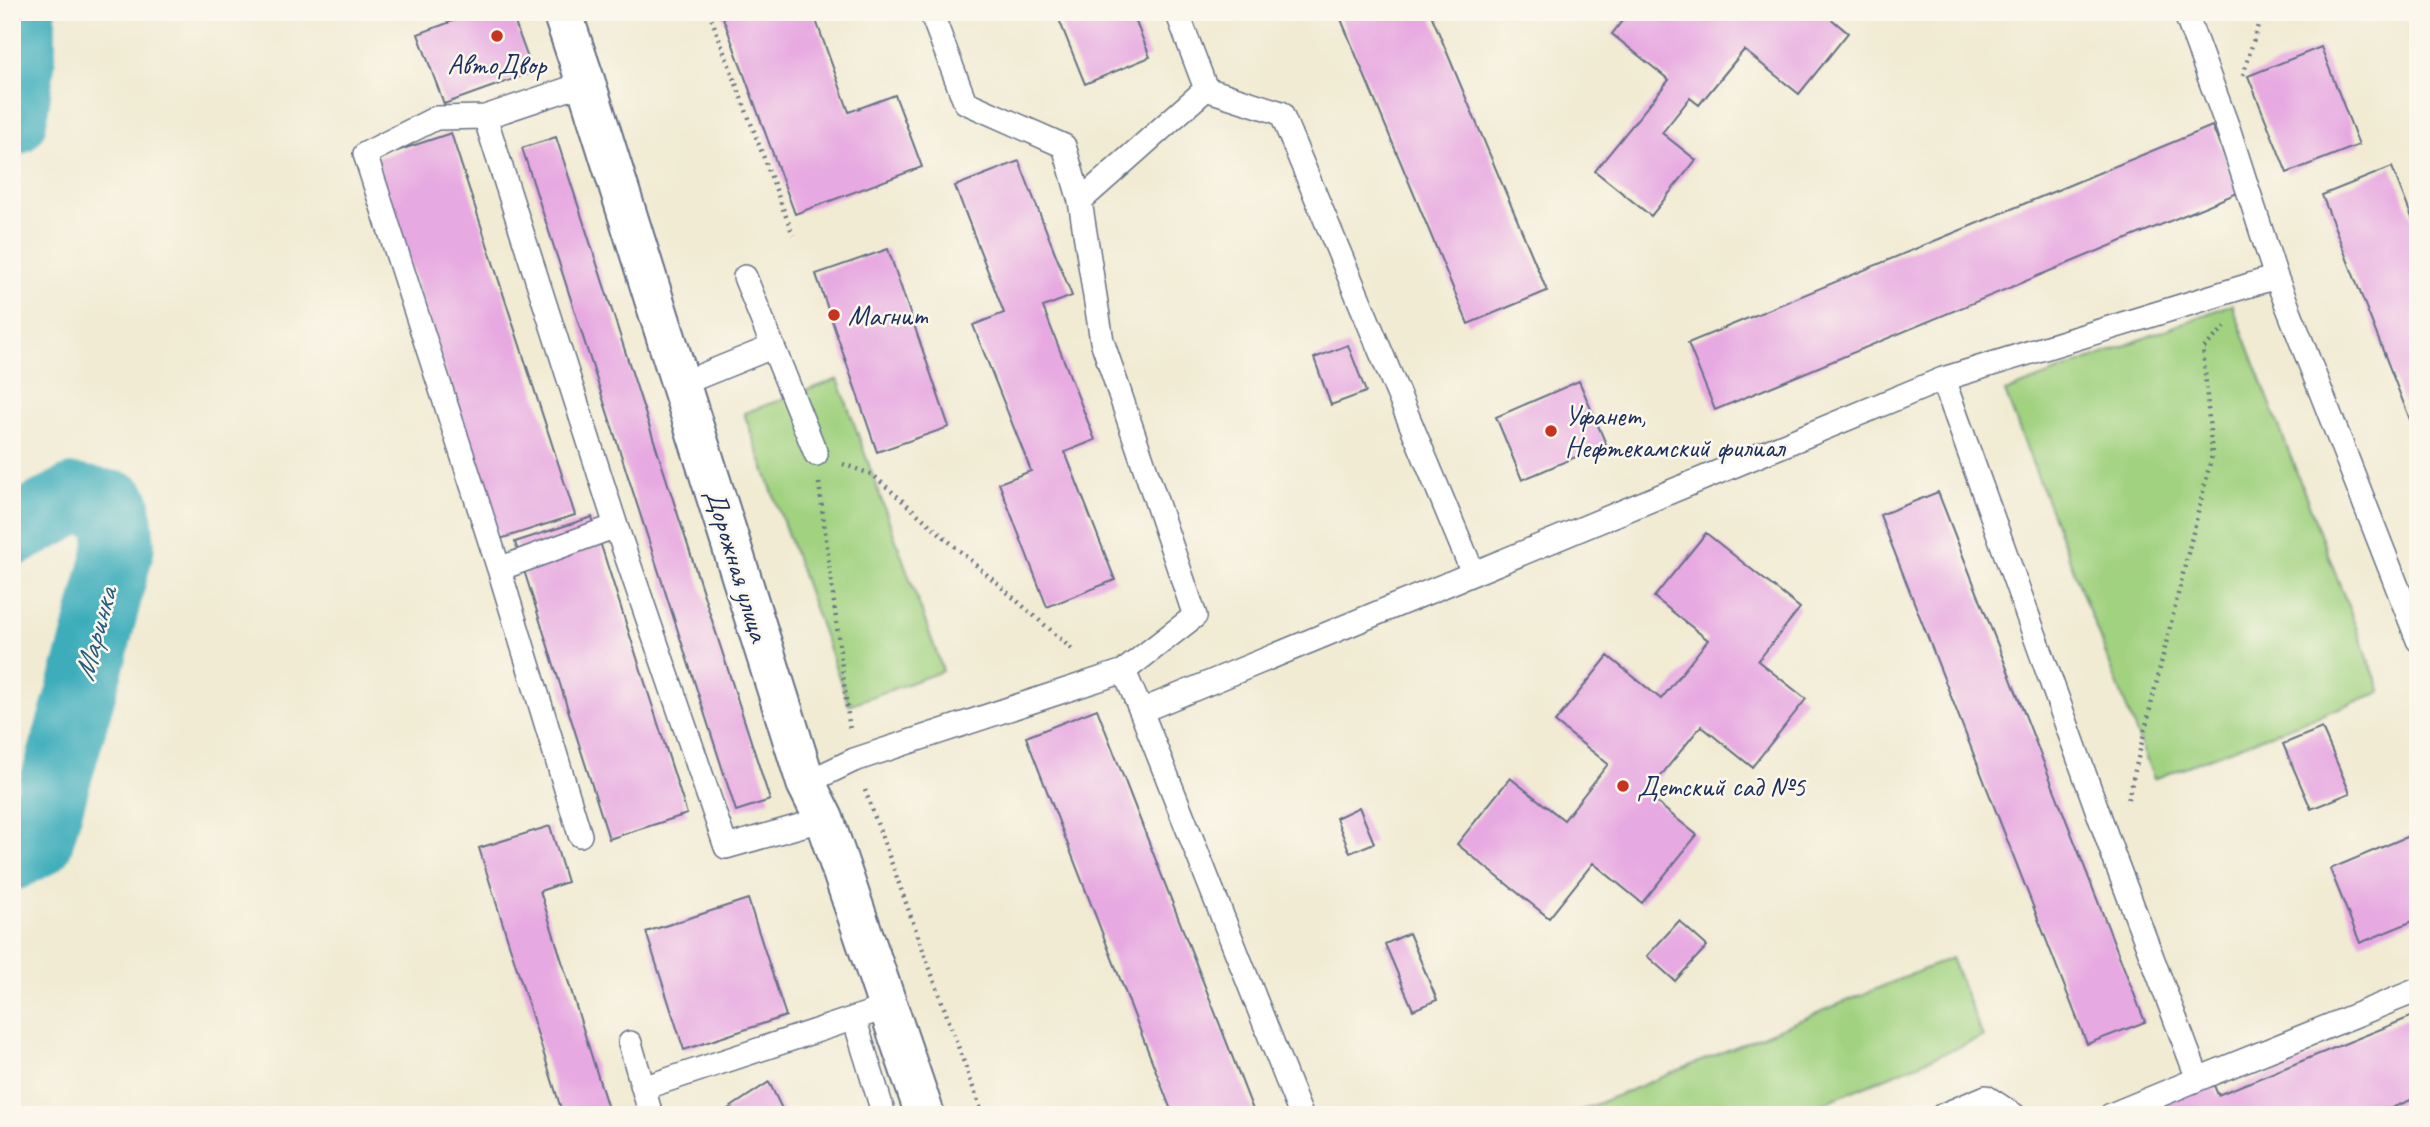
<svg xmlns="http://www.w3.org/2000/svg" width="2430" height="1127" font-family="Caveat,sans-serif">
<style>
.green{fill:#a1d280;stroke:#5e806f;stroke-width:2}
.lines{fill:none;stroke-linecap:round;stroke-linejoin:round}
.river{stroke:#3eadbb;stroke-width:70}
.building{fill:#e7a9e1}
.lane-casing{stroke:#667187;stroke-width:26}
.secondary-casing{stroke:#667187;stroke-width:42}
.path{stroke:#667187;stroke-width:4.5;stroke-dasharray:2 5;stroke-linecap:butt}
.lane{stroke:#fff;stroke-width:23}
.secondary{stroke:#fff;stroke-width:38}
.poi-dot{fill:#c8321e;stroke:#fbf7ec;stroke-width:2.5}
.labels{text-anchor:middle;stroke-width:5;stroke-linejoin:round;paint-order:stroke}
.poi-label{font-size:28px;fill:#1b2f5e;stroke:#fbf7ec;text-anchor:start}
.street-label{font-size:28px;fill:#1b2f5e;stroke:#fbf7ec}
.water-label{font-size:30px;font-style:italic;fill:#275b7f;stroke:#fbf7ec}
</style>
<rect width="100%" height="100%" fill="#fbf7ec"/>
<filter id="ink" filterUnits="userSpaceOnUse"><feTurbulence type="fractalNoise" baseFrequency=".0143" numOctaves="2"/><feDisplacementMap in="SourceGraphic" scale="14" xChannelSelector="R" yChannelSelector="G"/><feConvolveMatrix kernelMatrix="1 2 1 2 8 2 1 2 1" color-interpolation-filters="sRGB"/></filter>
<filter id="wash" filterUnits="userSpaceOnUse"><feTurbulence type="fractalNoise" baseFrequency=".00686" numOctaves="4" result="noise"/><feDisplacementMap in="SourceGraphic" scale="28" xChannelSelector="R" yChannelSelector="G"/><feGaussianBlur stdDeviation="1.57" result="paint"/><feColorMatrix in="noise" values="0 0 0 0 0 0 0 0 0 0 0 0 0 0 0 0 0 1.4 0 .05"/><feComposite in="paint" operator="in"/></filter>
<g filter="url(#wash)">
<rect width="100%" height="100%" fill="#f1ebd3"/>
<!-- green -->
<path class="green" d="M2232,304L2381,692L2154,779L2005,392Z
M838,379L943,671L849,705L744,413Z
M1951,958L1983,1037L1795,1115H1570Z"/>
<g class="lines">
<!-- river -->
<path class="river" d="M12,121L21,57V12
M12,532L74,499L116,506L120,545L92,654L38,842L12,856"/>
</g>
<g id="blocks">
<!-- building -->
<path class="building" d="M477,12H511L533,72L444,104L418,34Z
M721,12H813L849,112L895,95L922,167L795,214Z
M1056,12H1132L1150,57L1085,84Z
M1338,12H1430L1547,291L1468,324Z
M1629,12H1708L1716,19L1722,12H1823L1848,33L1799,94L1744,50L1699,105L1690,98L1662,133L1696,160L1651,216L1595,171L1669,80L1612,34Z
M2321,47L2359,145L2287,173L2248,76Z
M2212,126L2240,192L1715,410L1688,343Z
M451,133L575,515L500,539L376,158Z
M556,137L770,800L736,811L522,148Z
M1019,161L1072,296L1043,307L1095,440L1065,452L1115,580L1047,607L999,483L1031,471L973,325L1004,313L955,186Z
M2392,167L2418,233V440L2322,195Z
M888,249L949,427L877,452L816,274Z
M1348,345L1366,392L1331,405L1314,358Z
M1579,381L1606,444L1522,480L1496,417Z
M1938,492L2145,1022L2087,1044L1880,515Z
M592,517L687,814L609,839L515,542Z
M1706,533L1800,608L1758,661L1806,699L1752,767L1701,726L1646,794L1697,835L1642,903L1593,863L1549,918L1457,844L1510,778L1564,820L1608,764L1555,722L1608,656L1661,699L1708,640L1654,597Z
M1097,709L1255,1115H1173L1026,737Z
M2322,728L2350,793L2311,809L2283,744Z
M1359,807L1374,843L1350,853L1336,818Z
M550,826L567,882L540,891L610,1115H563L479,848Z
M2418,832V919L2360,943L2330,869Z
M748,899L786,1016L684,1050L646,932Z
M1679,921L1707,946L1675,981L1647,956Z
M1409,933L1437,1000L1413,1010L1385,944Z
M2418,1014V1097L2375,1115H2134L2210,1076L2218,1095Z
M769,1082L785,1115H719Z"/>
</g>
</g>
<g filter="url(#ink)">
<use href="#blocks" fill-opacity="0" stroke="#667187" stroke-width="2"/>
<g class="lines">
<!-- lane casing -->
<g class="lane-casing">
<path id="lane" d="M1177,12L1206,89
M2185,12L2228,128L2276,277L2418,640
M586,83L485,117L616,526L726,847L824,819
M1206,89L1281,113L1473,573
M485,117L436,118L365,154L499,569L580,835
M1080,201L1206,89
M745,277L816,454
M1943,379L2114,857L2198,1079L2418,990
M681,384L772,347
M499,569L616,526
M1124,671L1141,711L1943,379L2276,277
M1141,711L1301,1115
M806,783L854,760L1124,671L1195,616L1102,341L1080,201L1064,146L965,102L931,12
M854,1018L884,1115
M630,1043L651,1115
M643,1088L888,1007
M1943,1115L1986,1097L2014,1115
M2111,1115L2198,1079"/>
</g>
<!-- secondary casing -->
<g class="secondary-casing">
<path id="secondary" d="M562,12L586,83L806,783L824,819L925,1115"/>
</g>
<!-- path -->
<path class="path" d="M709,12L793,235
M2243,75L2262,12
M843,464L873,475L1072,649
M819,483L850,731
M865,790L983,1115
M2128,799L2212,455L2203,349L2226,326"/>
<!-- lane -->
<use href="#lane" class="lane"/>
<!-- secondary -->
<use href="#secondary" class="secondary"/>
</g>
</g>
<!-- markers -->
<g class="poi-dot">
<circle cx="497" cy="36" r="7"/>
<circle cx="834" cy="315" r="7"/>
<circle cx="1551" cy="431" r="7"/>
<circle cx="1623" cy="786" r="7"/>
</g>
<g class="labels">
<!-- poi labels -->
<g class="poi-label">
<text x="497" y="74" text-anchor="middle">АвтоДвор</text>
<text x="848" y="325">Магнит</text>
<text x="1565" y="425">Уфанет,<tspan x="1565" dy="32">Нефтекамский филиал</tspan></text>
<text x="1637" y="796">Детский сад №5</text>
</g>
<!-- street labels -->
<g class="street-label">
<text transform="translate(738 565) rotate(73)" y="10">Дорожная улица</text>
</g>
<!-- water labels -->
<g class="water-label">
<text transform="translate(95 634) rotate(-75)" y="10">Маринка</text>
</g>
</g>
<!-- margin -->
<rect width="2430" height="1127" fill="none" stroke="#fbf7ec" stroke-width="42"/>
</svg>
